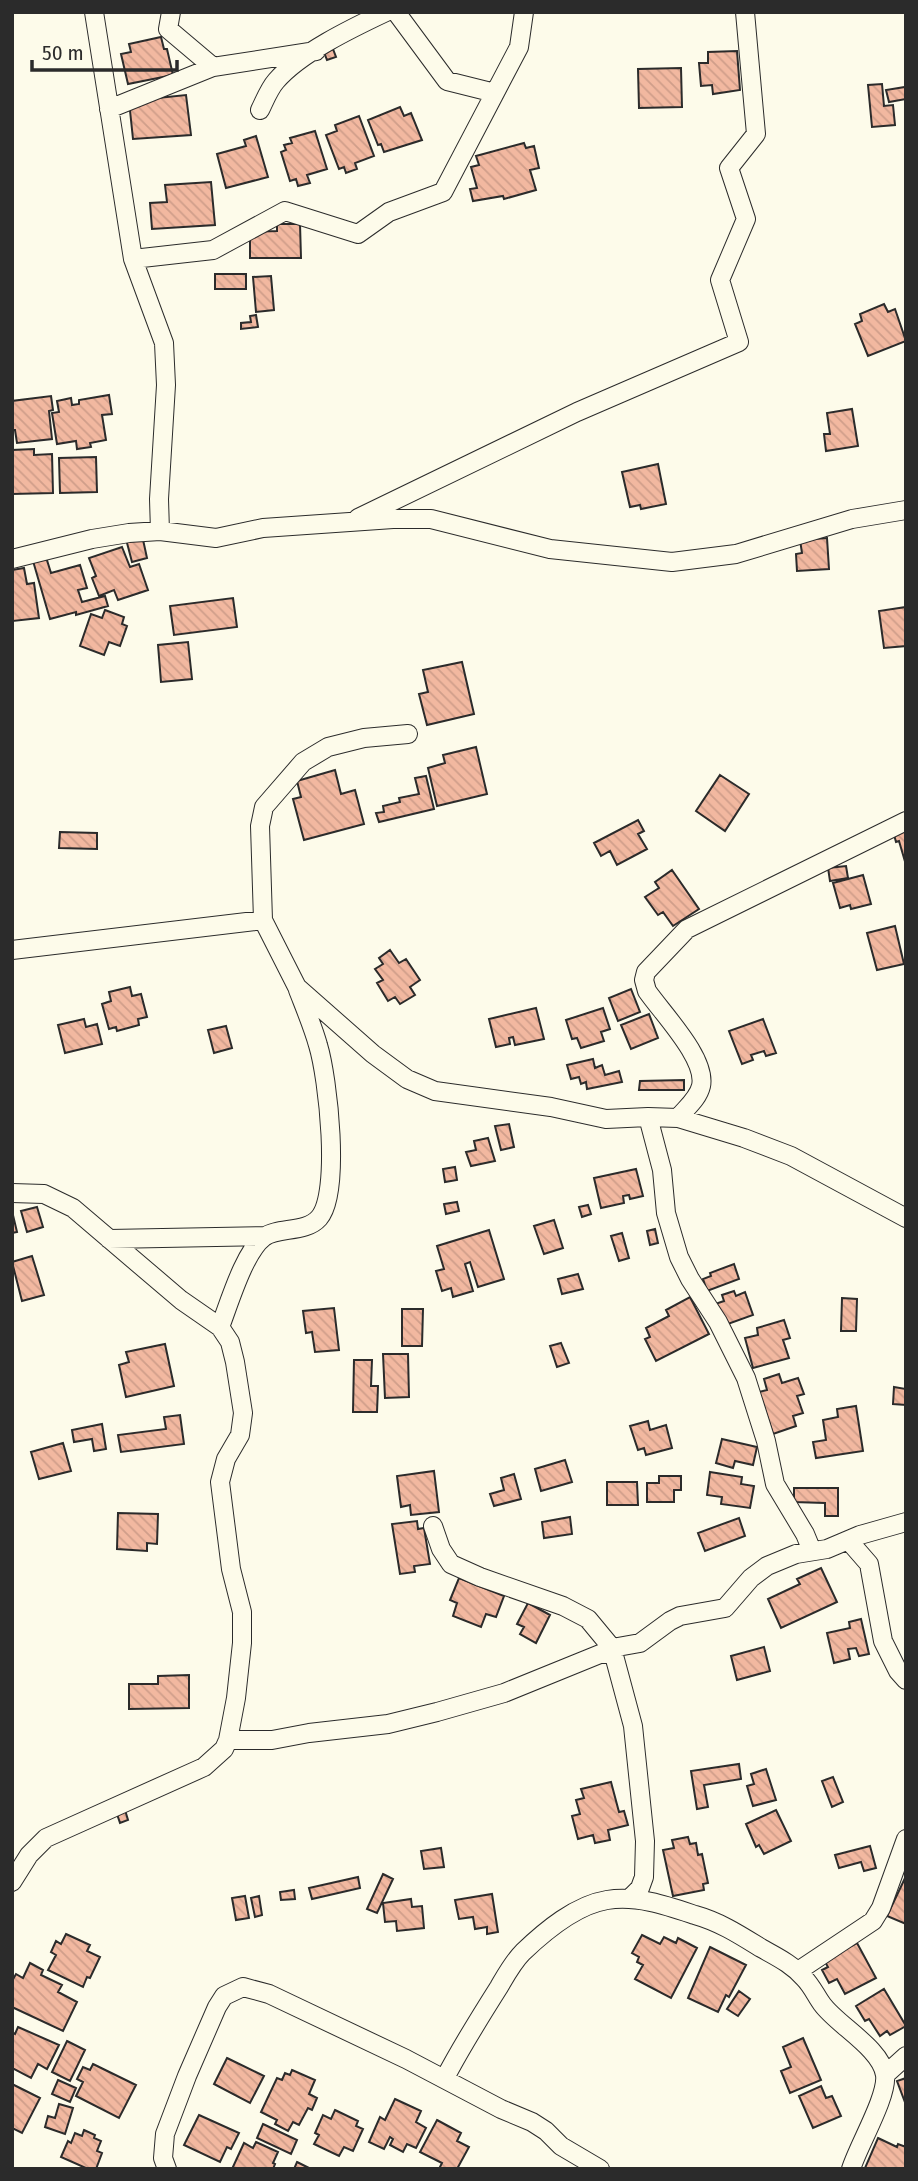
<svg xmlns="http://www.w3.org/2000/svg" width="918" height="2181" font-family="'Fira Sans Condensed',sans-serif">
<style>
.building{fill:url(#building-back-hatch);stroke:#2b2b2b;stroke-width:2}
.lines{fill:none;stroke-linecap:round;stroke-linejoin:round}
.street-casing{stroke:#2b2b2b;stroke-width:20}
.street{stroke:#fdfbea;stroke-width:18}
</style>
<defs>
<pattern id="building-back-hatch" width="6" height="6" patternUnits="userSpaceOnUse" patternTransform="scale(1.75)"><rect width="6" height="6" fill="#f2b8a0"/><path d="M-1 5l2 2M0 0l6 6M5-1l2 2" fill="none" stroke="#d09e8a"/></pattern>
</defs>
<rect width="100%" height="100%" fill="#fdfbea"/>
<!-- building -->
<path class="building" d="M161,37L164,49H167L173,75L128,84L121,54L131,52L129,44Z
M333,49L336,57L327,60L324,52Z
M737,51L740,90L713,94L712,85L701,86L699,63H708V52Z
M681,68L682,107L639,108L638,69Z
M882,84L884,106L893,105L895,125L872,127L868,85Z
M905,87L906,99L889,102L886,90Z
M186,95L191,135L133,139L129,101Z
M400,107L404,116L411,113L422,140L384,152L381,144L378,145L368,120Z
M359,116L374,156L355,163L357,169L346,173L344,167L339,169L326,135L337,131L335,125Z
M315,131L327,169L307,175L310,183L298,186L296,179L290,181L281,152L286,150L284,145L292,143L290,138Z
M256,136L268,177L226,188L217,154L246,146L244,140Z
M524,143L526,148L534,146L539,168L530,170L536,190L504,199L503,196L473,201L470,189L477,188L471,167L479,165L476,156Z
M211,182L215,225L152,229L150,203L167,202L165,185Z
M277,224H300L301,258H250V232L277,231Z
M215,274H246V289H215Z
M271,276L274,310L256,312L253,277Z
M884,304L888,312L895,309L906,341L868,356L855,324L862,321L860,314Z
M256,315L258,327L241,329V323L251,322L250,316Z
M109,395L112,414L102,415L106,440L90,443L91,447L77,449L76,441L57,444L52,413L59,412L57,401L71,398L72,405L79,404V400Z
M51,396L53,410L49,411L52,439L17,443L15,430H12V401Z
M852,409L858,446L826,451L824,434H830L827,413Z
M34,449V455L52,454L53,493L12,494V450Z
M96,457L97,492L60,493L59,458Z
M658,464L666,504L641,509L640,505L630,507L622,472Z
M142,535L147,558L132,562L126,539Z
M827,538L829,569L797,571L796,554L802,553L800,540Z
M122,547L130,567L139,564L148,590L118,600L114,590L99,596L92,578L96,576L89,558Z
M46,557L51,573L80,565L87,588L78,590L82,602L105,596L108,606L76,615V612L50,619L33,561Z
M24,568L27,584L34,583L39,618L13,621L12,570Z
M233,598L237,627L174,635L170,606Z
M906,607V646L884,648L879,611Z
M105,610L124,617L122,624L127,626L120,646L109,642L104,655L80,646L91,614L102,618Z
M188,642L192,679L161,682L158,645Z
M462,662L474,714L427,725L419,694L428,692L423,670Z
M476,747L487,794L437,806L428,768L445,763L443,755Z
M335,770L341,794L355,790L364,824L304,840L293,799L301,797L297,781Z
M720,775L749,794L725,831L696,811Z
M426,776L434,809L379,822L376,813L384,812L383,806L400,802L399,798L419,794L415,778Z
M638,820L644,831L638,834L647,849L617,865L610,851L601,856L594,843Z
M906,828V865L899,841L896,842L893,831Z
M60,832L97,833V849L59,848Z
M846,866L848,878L830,881L828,868Z
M672,870L699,909L673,926L663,912L658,915L645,897L659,888L655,882Z
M863,875L871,904L851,909L850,905L840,908L833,883Z
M895,926L904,964L877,970L867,933Z
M390,950L399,963L406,959L420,980L410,987L415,995L400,1004L395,997L388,1001L377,983L383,980L375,969L383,964L379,958Z
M130,987L132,996L141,994L147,1017L138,1019L139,1025L117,1031L116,1027L109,1029L102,1004L111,1001L109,992Z
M631,989L640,1012L618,1021L609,998Z
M536,1008L544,1039L515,1045L513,1037L509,1038L510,1044L496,1047L489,1019Z
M603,1008L610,1029L601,1032L604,1041L581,1048L577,1038L572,1039L566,1020Z
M649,1014L658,1038L631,1049L621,1025Z
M84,1019L86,1027L97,1024L102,1044L65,1053L58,1025Z
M763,1019L776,1053L766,1056L764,1051L751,1055L753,1060L742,1064L729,1031Z
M226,1026L232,1048L214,1053L208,1030Z
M593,1059L595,1068L602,1065L605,1075L619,1071L622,1082L587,1089L586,1082L581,1084L579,1077L571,1079L567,1065Z
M684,1080V1090H639L640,1081Z
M509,1124L514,1147L501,1150L495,1126Z
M488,1138L495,1161L471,1166L466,1152L476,1150L474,1141Z
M455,1167L457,1180L445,1182L443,1169Z
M636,1169L643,1196L630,1199L629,1195L623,1196L624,1203L601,1208L594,1178Z
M457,1202L459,1211L446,1214L444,1204Z
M588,1205L591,1214L582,1217L579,1207Z
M37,1207L43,1227L27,1232L21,1211Z
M12,1211L17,1232L12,1233Z
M554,1220L563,1248L544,1254L534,1226Z
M655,1229L658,1243L650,1245L647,1231Z
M489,1230L504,1279L478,1287L470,1262L465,1264L473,1291L453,1297L451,1288L442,1291L436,1271L444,1269L437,1246Z
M622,1233L629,1258L619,1261L611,1236Z
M32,1256L44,1295L22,1301L12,1262Z
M734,1264L739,1279L707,1291L703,1279L711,1276L710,1273Z
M578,1274L583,1289L562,1294L558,1279Z
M734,1291L736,1296L745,1292L753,1315L725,1325L715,1304L724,1301L722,1295Z
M690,1297L709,1334L656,1361L645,1339L650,1337L646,1328L669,1316L666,1310Z
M842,1298L857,1299L856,1331H841Z
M334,1308L339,1350L315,1352L312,1332L306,1333L303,1311Z
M402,1309H423L422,1346H402Z
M784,1320L790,1338L783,1340L789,1358L753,1368L745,1338L758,1335L757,1328Z
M561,1343L569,1363L557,1367L550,1346Z
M165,1344L174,1386L126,1397L119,1365L129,1362L126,1352Z
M383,1354H408L409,1397L385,1398Z
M354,1360H372L371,1386H378L377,1412H353Z
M779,1374L782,1383L798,1378L804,1394L797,1396L803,1413L793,1416L796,1426L773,1434L759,1392L767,1390L764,1379Z
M894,1387L906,1389V1405L893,1404Z
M856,1406L863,1451L816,1458L813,1442L826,1440L823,1420L838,1417L837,1409Z
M180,1415L184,1444L121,1452L118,1435L166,1429L164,1417Z
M648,1421L650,1430L666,1425L672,1448L646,1455L644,1448L638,1450L630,1426Z
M102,1424L106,1449L94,1451L92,1439L74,1442L72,1430Z
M722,1439L757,1447L753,1465L735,1461L733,1468L716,1463Z
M63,1443L71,1471L39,1479L31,1452Z
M565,1460L572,1482L541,1491L535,1469Z
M434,1471L439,1512L411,1515L410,1505L401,1507L397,1476Z
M710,1472L742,1477L741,1484L754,1486L750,1508L721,1504L722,1497L707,1495Z
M514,1474L521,1499L494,1506L490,1494L504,1490L501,1478Z
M659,1476H681V1490H674V1502H647V1483H659Z
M607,1482H637L638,1505H607Z
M794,1488H838V1516H825V1503L794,1502Z
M118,1513L158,1514L157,1544L147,1543V1551L117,1549Z
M570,1517L572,1534L544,1538L542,1522Z
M739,1518L745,1536L705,1551L698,1533Z
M417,1521L418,1529L424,1528L430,1564L414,1566L415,1572L400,1574L392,1524Z
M821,1568L837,1602L781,1628L768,1599L800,1584L797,1579Z
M459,1578L504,1596L496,1617L486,1614L481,1627L453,1616L457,1603L450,1600Z
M528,1603L550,1615L536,1643L520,1634L524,1627L517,1624Z
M861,1619L869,1654L859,1656L856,1648L848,1649L850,1659L834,1663L827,1633L850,1628L849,1622Z
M764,1647L770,1671L737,1680L731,1656Z
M189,1675V1708L129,1709V1684H158V1676Z
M739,1764L741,1779L704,1785L708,1807L697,1809L691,1771Z
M766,1769L776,1800L753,1806L747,1786L754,1784L751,1774Z
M833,1777L843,1802L832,1807L822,1781Z
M611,1782L619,1812L624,1811L628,1825L608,1830L610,1840L595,1843L593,1835L578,1839L572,1816L580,1814L576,1800L584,1798L581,1789Z
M125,1810L128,1820L120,1823L117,1814Z
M776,1810L791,1841L764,1854L759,1845L756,1847L746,1824Z
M688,1837L690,1844L696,1843L698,1855L702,1854L708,1883L703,1884L704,1890L673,1896L663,1850L674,1848L672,1840Z
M870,1846L876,1868L864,1871L861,1862L839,1868L835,1855Z
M441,1848L444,1867L424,1869L421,1851Z
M383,1874L393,1879L377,1913L367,1909Z
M906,1876V1924L887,1916Z
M358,1877L360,1888L312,1899L309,1888Z
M294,1890L295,1899L281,1900L280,1892Z
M492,1894L498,1932L487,1934V1927L475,1929L473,1917L459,1919L455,1900Z
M245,1896L249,1918L236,1920L232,1898Z
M259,1896L262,1915L255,1917L251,1898Z
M411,1899L412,1907L422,1906L424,1928L397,1931L396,1921L385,1922L383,1903Z
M66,1934L90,1945L87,1951L100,1957L90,1978L87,1977L83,1987L48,1970L56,1955L51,1952L56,1941L61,1944Z
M642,1935L660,1944L664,1937L676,1943L678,1938L697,1948L671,1998L635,1979L643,1965L637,1962L639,1957L632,1953Z
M857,1943L876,1978L845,1994L837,1979L829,1983L822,1970L828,1967L824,1960Z
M710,1947L746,1965L729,1997L726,1995L718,2012L688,1998Z
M30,1963L43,1970L41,1975L62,1985L58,1992L77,2002L63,2031L12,2007V1981L16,1974L23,1978Z
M884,1989L906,2026L890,2035L887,2031L880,2036L869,2019L865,2021L856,2006Z
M739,1991L750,1999L738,2016L727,2009Z
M18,2027L59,2045L47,2069L38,2064L31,2078L12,2068V2032L15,2034Z
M803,2038L821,2080L790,2093L781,2071L791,2067L783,2047Z
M67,2041L85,2050L70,2081L52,2072Z
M227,2058L264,2076L250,2103L214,2084Z
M93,2064L136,2085L119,2118L76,2096L83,2082L77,2079L83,2067L90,2070Z
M292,2070L315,2080L309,2094L317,2098L312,2110L308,2108L299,2125L293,2122L288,2131L275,2124L277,2120L261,2112L277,2078L282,2080L285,2073L290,2075Z
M906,2078V2105L897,2081Z
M58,2080L76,2088L70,2102L52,2094Z
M12,2084L40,2098L22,2133L12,2128Z
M821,2086L826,2098L832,2096L841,2116L813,2128L799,2096Z
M395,2099L421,2111L416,2122L426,2128L416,2148L407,2144L403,2152L390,2145L393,2139L390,2137L384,2149L369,2142L380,2117L385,2120Z
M59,2104L73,2108L65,2134L45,2127L48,2116L55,2118Z
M335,2110L358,2121L356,2126L363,2129L353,2151L344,2147L339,2156L314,2144L319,2135L315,2133L323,2115L331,2119Z
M199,2115L239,2133L231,2149L227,2147L220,2162L184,2145Z
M437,2120L461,2133L457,2141L469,2147L457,2169H439L442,2163L420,2152Z
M263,2124L297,2140L291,2154L257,2138Z
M84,2130L95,2135L94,2138L101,2141L97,2151L102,2153L96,2169H88L61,2157L68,2141L71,2143L75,2133L82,2136Z
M878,2138L897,2147L898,2144L906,2147V2169L865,2168Z
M256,2142L278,2152L273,2163L275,2164L273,2169H232L244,2143L253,2148Z
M297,2162L311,2169H294Z"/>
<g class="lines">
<!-- street casing -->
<g class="street-casing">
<path id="street" d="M94,12L133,259L164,343L166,385L159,499L160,531
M171,12L168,29L213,67L316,51
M396,12L447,81L495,93
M109,109L213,67
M260,110C265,100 269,89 276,81C300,53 352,28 386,12
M133,259L213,250L285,211L358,234L389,212L443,192L519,47L524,12
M358,518L577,412L739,342L720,280L746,219L729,168L756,134L745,12
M12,559L92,539L129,533L160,531L216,538L263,528L393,519H431L550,549L672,562L736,554L852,519L906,510
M408,734L364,738L328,747L303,762L264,807L260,826L263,920L297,987L373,1054L407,1079L435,1091L551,1107L606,1119L648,1117L678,1118L744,1138L791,1156L906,1218
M12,950L263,920
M648,1117L662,1170L666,1213L679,1257L690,1279L718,1322L746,1378L766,1441L775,1484L805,1534L812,1551
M678,1118C686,1108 698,1099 701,1086C707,1059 663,1014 647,991L644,980L646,972L687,929L906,821
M12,1193L44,1194L73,1208L181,1300L220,1327L230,1342L235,1362L243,1413L240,1435L226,1459L220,1482L231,1569L242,1612V1643L236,1698L228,1740L224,1749L204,1767L46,1838L29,1855L12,1882
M109,1239L265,1236
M220,1327C229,1304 244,1252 264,1237C278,1227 306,1233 319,1218C341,1193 328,1078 318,1045C313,1027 305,1008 298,990
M433,1526L441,1549L451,1564L480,1577L563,1606L588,1619L612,1648L633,1726L645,1841L644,1877L640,1888L629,1899
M849,1541L869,1564L883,1641L898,1671L906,1680
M612,1648L640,1643L670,1621L680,1616L725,1608L751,1578L767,1566L796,1554L827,1549L860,1535L906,1522
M228,1740H272L309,1733L388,1724L437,1712L504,1693L600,1654L613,1653
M798,1971L873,1921L881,1908L906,1839
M885,2075L906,2056
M445,2078C461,2047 480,2017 499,1987C506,1975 513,1962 523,1952C546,1930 576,1905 607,1900C637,1895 668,1906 695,1915C720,1922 740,1935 761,1948C777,1957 792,1964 804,1978C812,1986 816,1996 822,2004C837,2025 881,2048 885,2075C888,2096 858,2146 851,2169
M167,2169L163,2158L165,2134L187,2076L217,2007L224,1996L243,1987L269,1994L406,2059L501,2109L532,2122L546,2131L561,2146L600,2169"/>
</g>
<!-- street -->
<use href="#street" class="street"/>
</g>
<!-- border -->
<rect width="918" height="2181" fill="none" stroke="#2b2b2b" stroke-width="28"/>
<!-- scale -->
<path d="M32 60v10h145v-10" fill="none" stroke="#2b2b2b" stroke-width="3.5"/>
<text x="42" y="60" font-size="21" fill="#2b2b2b" stroke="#fdfbea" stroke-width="5" paint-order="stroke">50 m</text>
</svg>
